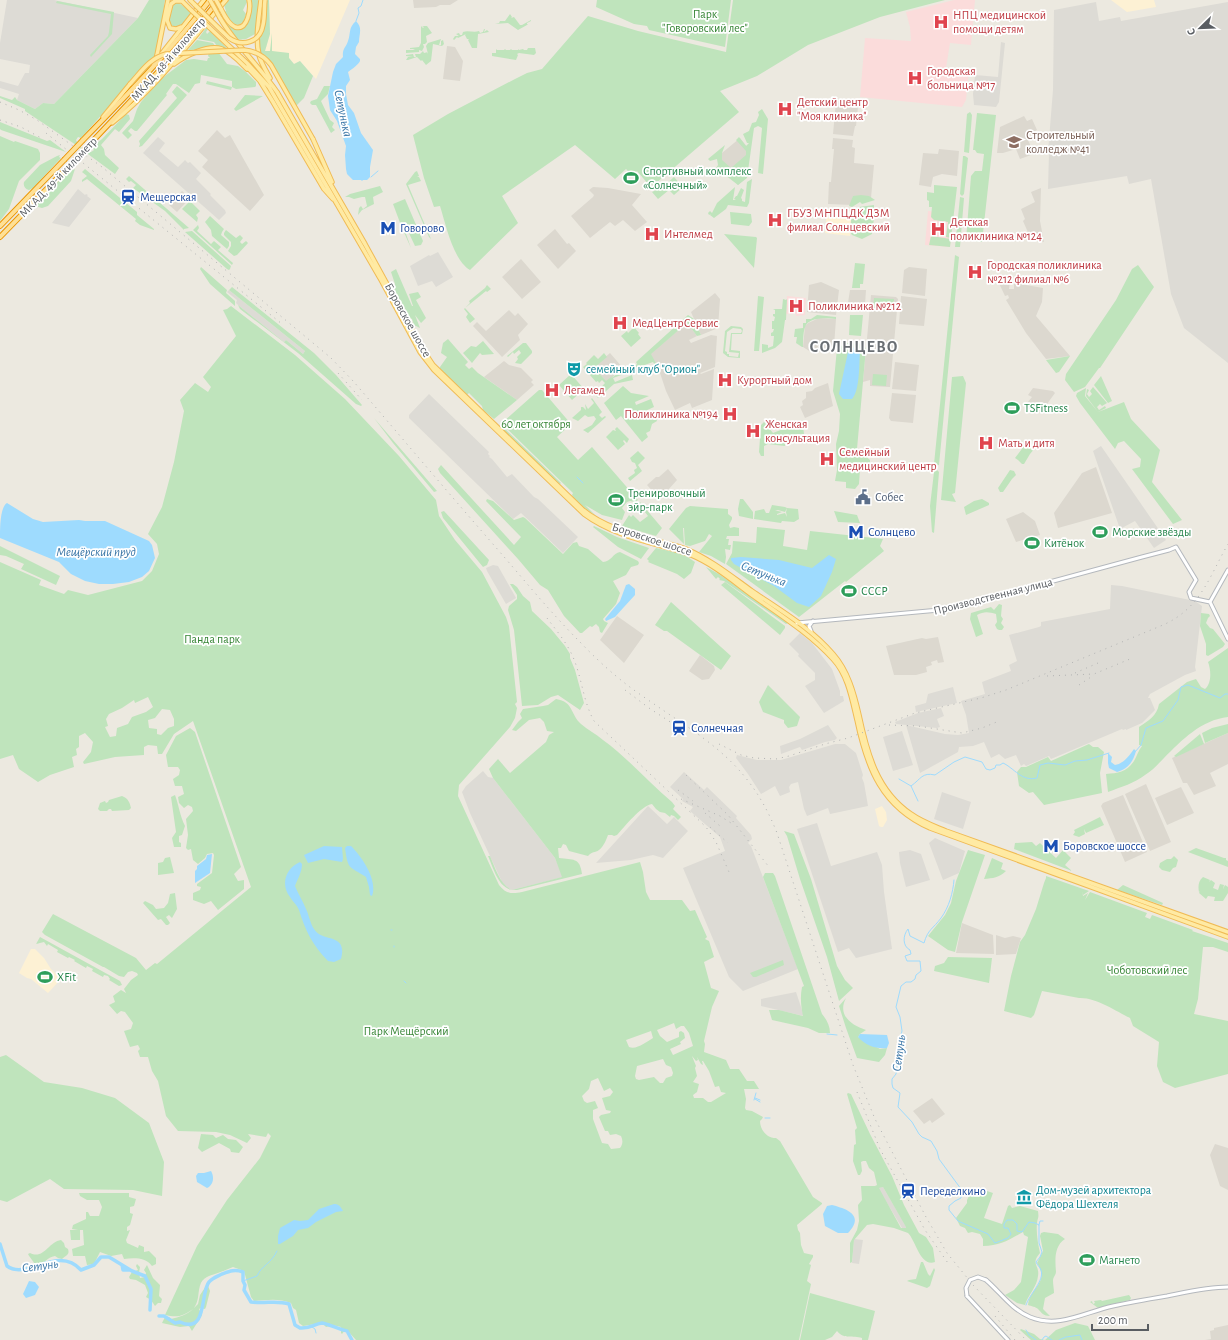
<svg xmlns="http://www.w3.org/2000/svg" width="1228" height="1340" font-family="'Alegreya Sans',sans-serif">
<style>
.commercial{fill:#fdf1d4}
.industrial{fill:#dddbd5}
.education{fill:#dcd8cf}
.medical{fill:#fbdcdb}
.green{fill:#bfe4bc;fill-rule:evenodd}
.water{fill:#9edbfe}
.lines{fill:none;stroke-linecap:round;stroke-linejoin:round}
.stream{stroke:#9edbfe;stroke-width:1}
.river{stroke:#9edbfe;stroke-width:3.5}
.secondary-casing{stroke:#b4b8bd;stroke-width:5}
.primary-casing{stroke:#f0bb55;stroke-width:5.5}
.trunk-casing{stroke:#eb9401;stroke-width:6}
.secondary{stroke:#fff;stroke-width:3}
.primary{stroke:#ffeaa3;stroke-width:3.5}
.trunk{stroke:#fee096;stroke-width:4}
.rail{stroke:#b2b3b3;stroke-width:1;stroke-dasharray:1 5;stroke-linecap:butt}
.secondary-bridge-casing{stroke:#b4b8bd;stroke-width:5;stroke-linecap:butt}
.primary-bridge-casing{stroke:#f0bb55;stroke-width:5.5;stroke-linecap:butt}
.trunk-bridge-casing{stroke:#eb9401;stroke-width:6;stroke-linecap:butt}
.secondary-bridge{stroke:#fff;stroke-width:3}
.primary-bridge{stroke:#ffeaa3;stroke-width:3.5}
.trunk-bridge{stroke:#fee096;stroke-width:4}
.labels{text-anchor:middle;stroke-width:3.5;stroke-linejoin:round;paint-order:stroke}
.park-label{font-size:12px;fill:#368535;stroke:#fff}
.health-label{font-size:12px;fill:#be3a42;stroke:#fff;text-anchor:start}
.street-label{font-size:12px;fill:#595d62;stroke:#fff}
.education-label{font-size:12px;fill:#785e54;stroke:#fff;text-anchor:start}
.leisure-label{font-size:12px;fill:#27864d;stroke:#fff;text-anchor:start}
.transit-label{font-size:12px;fill:#164399;stroke:#fff;text-anchor:start}
.culture-label{font-size:12px;fill:#0d838f;stroke:#fff;text-anchor:start}
.service-label{font-size:12px;fill:#4e5e75;stroke:#fff;text-anchor:start}
.water-label{font-size:13px;font-style:italic;fill:#3a76a7;stroke:#fff}
.district-label{font-size:16px;font-weight:bold;letter-spacing:1px;fill:#6a6f74;stroke:#fff}
</style>
<rect width="100%" height="100%" fill="#ece9e0"/>
<!-- commercial -->
<path class="commercial" d="M269,0H350L316,79L300,61L294,64L289,58L288,53L265,51L270,34Z
M1111,0H1154L1156,7L1127,12Z
M827,209L852,211L850,236L825,233Z
M882,806L886,812L887,820L883,827H881L879,826L875,809Z
M31,949H35L44,958L51,969L61,979L48,993L31,979L27,978L19,973Z"/>
<!-- industrial -->
<path class="industrial" d="M7,0H54L138,18L54,104L43,103L35,109L17,100L19,94L0,88V81L18,86L25,73H29L30,65L0,59V43Z
M1096,2L1099,21L1120,17L1121,21L1228,2V363L1184,328L1171,294L1151,179L1129,184L1127,176L1048,189L1049,153L1048,152L1053,90L1054,10Z
M1001,42L1005,43L999,102L996,107L974,105L973,94L975,75L998,77Z
M158,137L165,143L159,151L178,167L185,160L188,163L190,162L201,173L196,179L211,194L210,195L225,210L226,213L219,220L143,153Z
M78,189L85,195L86,194L88,195L87,196L91,199L69,227L52,223Z
M438,252L453,277L436,287L432,281L418,286L410,266L429,255L430,256Z
M229,290L305,351L303,354L286,340L284,342L238,305L236,303L237,300L227,292Z
M429,394L489,452L488,454L490,456L489,457L492,459L507,477L512,474L534,497L538,499L578,537L563,553L521,513L513,519L409,418V415Z
M1101,446L1166,540L1154,548L1135,521L1120,529L1093,451Z
M493,565L498,566L516,598L506,604L487,571L486,568Z
M1111,585L1122,586L1195,601L1202,606L1195,667L1196,671L1185,675L1150,694L1148,698H1150L1155,710L1142,723L1126,730V729L1123,730L1122,729L1051,759L1049,756L1026,766L1024,764L1021,766L1016,755L1005,759L999,754L991,758L984,742L973,746L959,747L958,752L920,773L906,725L945,734L958,735L969,733L966,715L961,701L985,694L982,682L1011,671L1009,665L1017,661L1009,635L1039,627L1041,626V622L1110,609Z
M800,633L812,643L832,669L840,691V696H843L844,701L824,713L805,686L815,680V673L798,656L799,654L789,644Z
M953,687L957,703L916,712L915,706L926,703L928,694Z
M941,708L944,716L937,719L940,727L937,728L896,724L895,722L918,713Z
M828,725L837,738L835,740L825,742L802,750L800,747L781,754L780,746L800,739Z
M902,731L913,765L893,771L883,737Z
M835,744H845L856,753L863,775L862,778L864,783L868,806L830,814L828,808L807,816L804,809L798,782L791,784L789,787L790,792L780,796L775,786L761,794L748,774L736,758L737,755L757,760H781Z
M483,771L488,777L493,778L555,858L563,877L512,890L508,888L502,882L470,813L462,792L466,786Z
M684,772L704,790L707,787L737,816L736,818L751,835L752,839L748,843L751,846L798,969L743,991L729,977L683,868L725,851L720,837L690,811L693,807L682,801L683,799L670,787Z
M942,792L971,802L963,829L934,819Z
M648,806L667,824L674,817L688,831L663,858L653,855L631,860L596,863Z
M817,823L831,866L877,852L882,865L884,892L892,949L856,958L849,948L838,952L797,829Z
M935,838L965,851L959,873L943,880L929,843Z
M910,850L921,854L930,880L906,887L900,863L899,852Z
M796,992L804,1016L761,1006V999Z
M883,1187L907,1228H902L878,1188Z
M854,1239L863,1240L859,1264L852,1263Z"/>
<!-- education -->
<path class="education" d="M413,0H458L450,5H440L436,7L414,8Z
M447,46L455,47L463,61L460,81L443,79Z
M836,101L851,103L858,106L856,126H855L853,136L833,134Z
M1024,116L1027,121L1032,119L1037,130L1026,136L1034,153L1031,155L1020,159L1016,149L1003,153H997L1000,127Z
M217,130L225,138L230,135L264,195L250,211L202,167L208,160L198,151Z
M740,138L748,148L745,179L738,185L716,158Z
M833,138L853,140L852,147L855,148L854,163L874,165L871,198L853,196L852,205L828,204L829,182H831L834,149H832Z
M939,149L959,151L957,176L942,174L933,177L931,187L919,185L923,153L938,154Z
M593,187L608,188L641,194L632,205L647,222L635,231L623,220L615,226L610,222L590,238L571,216L593,197L594,195L589,190Z
M1041,188L1040,221L1044,242L1030,239V237L1023,221L1025,219L1021,209L1035,202L1031,192Z
M182,191L190,198L177,212L169,205Z
M555,229L567,244L569,243L576,251L558,269L537,245Z
M521,259L541,282L522,299L502,277Z
M909,267L927,269L925,296L902,293L904,270Z
M997,279L1010,282L1009,289H1014V283L1043,288L1042,302L1036,316L1070,356L1046,359L1026,333L1006,300L1009,298L1008,295L1005,296Z
M821,282L839,290L836,315L807,312L809,285Z
M850,290H866L865,305L867,312L849,310L847,309Z
M715,293L720,299L718,328L701,335L691,312Z
M871,295L896,297L898,299L890,387L870,386V380L863,382Z
M901,296L927,299L924,326L899,324Z
M509,310L515,316L518,313L528,324L518,335L520,340L502,357L473,326L477,322L486,331Z
M819,318L836,319L834,346L814,354L803,347L805,326L808,323Z
M687,323L697,336L689,340L691,343L711,335L717,336L715,367L700,373L701,374L714,369L712,400L692,408L690,403L675,410L666,391L658,367L650,354Z
M610,353L623,368L606,382L594,367Z
M504,361L509,365L521,368L533,380L531,382L534,385L517,400L484,377Z
M895,362L919,365L916,391L892,389Z
M828,383L833,406L805,418L800,407L803,405L802,401L806,398V392L812,391L815,388Z
M1033,388L1053,391L1055,393L1047,404L1046,403L1041,409L1038,407L1036,409L1027,403L1032,397L1028,395Z
M892,393L916,395L913,423L891,421L889,418Z
M1096,467L1112,513L1058,528L1054,513L1082,473Z
M668,469L677,480L668,490L656,495L647,485L656,477H659Z
M1023,512L1035,521L1040,535L1016,542L1006,519Z
M617,616L644,635L624,663L600,640Z
M938,637L944,662L938,663L937,660L931,662L932,665L926,667L927,672L916,675H894L886,646L922,638L926,639Z
M700,655L714,666L715,670L709,679L702,680L689,671Z
M1228,733V764L1210,773L1216,786L1194,795L1187,783H1183L1172,758Z
M1146,784L1171,842L1150,851L1125,794Z
M1181,787L1194,813L1167,825L1155,798Z
M1123,795L1147,852L1125,862L1101,806L1103,803Z
M962,923L993,935L994,954L956,953Z
M996,935L1005,938L1013,936L1021,938L1016,954L996,955Z
M932,1098L945,1114L932,1123L930,1120L924,1124L913,1111Z
M1215,1144L1228,1148V1190L1220,1186L1210,1155Z
M1228,1325V1340H1205L1211,1339L1210,1331L1214,1330V1328Z"/>
<!-- medical -->
<path class="medical" d="M954,0H975L971,45L950,43L946,68L969,70L966,100L962,107L860,97L865,38L911,41L910,27L906,12Z
M928,211L953,213L950,247L925,245Z
M787,296L806,298L805,315L796,316V314H786Z"/>
<!-- green -->
<path class="green" d="M149,0H165L161,28L160,49L153,63L125,93L123,91L81,138L78,137L76,140C78,145 85,153 91,152L94,150L92,147L102,139L126,114L129,115L130,119L119,132L115,129L101,145L104,149L105,155L119,168L115,174L73,143L25,111V109L0,98V96L12,100L15,97L17,100L35,109L43,103L54,104L138,18Z
M228,0H246L247,2L243,10L246,14L244,21L239,25C231,25 228,19 224,12L226,11L224,5Z
M250,0H258V19L257,33L246,39L236,40L220,14L222,13L236,28L247,23Z
M266,0H269L270,34L265,51H270L272,33V51L289,53V58L294,64L300,61L313,76L304,98L296,106L272,63L260,52V35Z
M597,0H731L725,47L649,30L647,26L634,24L596,7Z
M733,0H945L880,17L808,45L757,76L720,91L739,112L655,184L649,185L637,171L632,175L626,169L615,179L575,145L502,196L518,223L470,270C453,260 446,225 440,206L434,207L424,178L413,135L448,114L515,79L527,73L542,69L588,16L638,31L726,52Z
M57,1L114,12L112,34L91,57L90,55L108,36L109,32L111,14L56,3Z
M178,2L192,13L182,25L173,27C166,21 171,12 173,3Z
M510,14L512,17L511,18L514,17L520,25H522L531,20V21L527,23V24H528L527,25L518,30L508,23L495,24L499,23L500,21H505Z
M421,26L423,28L424,27L422,26H427L432,33L426,36L427,42L425,44H423L424,47L422,51L419,50V52L406,53V50H413L415,49H410V48L419,47L421,43L425,44L421,43Z
M206,28L208,29L206,32L207,34L210,31L228,49L188,50L197,40L213,43L215,46H217L214,42L198,39Z
M484,29H485L484,32L487,30L489,32L478,34L477,48H472L468,40L469,39H467L465,35L466,34L458,38L457,37L454,40L453,39L455,36H459L456,34L459,33L460,35H462L463,32C468,30 474,33 479,31L480,33L483,32Z
M441,39L439,45H441V41L443,40L444,44L442,46L433,44L431,61L426,65L422,60L421,61L417,57L408,60H406L408,57H413L406,56V55L413,54L414,57H416L415,54H420L423,51L424,53L428,52V54L426,46L428,43Z
M528,48H535L536,53L534,55L519,53L517,54L518,55L516,60L492,56V53H496V49L497,50H504L505,49L506,50H510L511,49L512,50H518L519,49V50L523,49L524,50H527Z
M209,52H218L227,64L238,66L246,72L256,82V86L255,87L236,89L232,87L231,90L206,84L207,81L232,87V81L201,75L200,83L195,84L189,93L176,84H173L166,94L167,95L137,131H135L131,128L128,131L132,135L128,139L122,133L133,121L137,109L141,102L161,79L186,60L194,59L207,61L208,58H210L208,56Z
M177,86L187,95L142,146L139,147L140,144L139,141L177,98L172,92Z
M324,86H330L328,94L321,101L330,120L334,123L332,127L335,130L331,133L316,105H312L310,103L311,101L317,99Z
M245,95L263,96L240,109L236,111L234,109Z
M762,109L768,119L763,174L758,173L762,128L758,126L754,128L747,178L738,185L716,168L718,165L717,159L710,161L708,159L725,145L722,153V160L731,168L746,155V151L736,140L739,137L746,146L749,143H747L743,134L749,131L752,123L756,122L759,115L758,112Z
M970,112L972,115L969,153L964,152L967,114Z
M977,113L996,115L982,242L966,240L971,176L975,171H982L984,154L977,153L975,150H973Z
M0,122L47,141L50,140L66,152L1,130L0,129Z
M0,136L14,142L15,141L38,149L40,153V160L19,181L9,209L0,221Z
M60,155L59,157L61,158L33,188L29,190C25,189 23,186 24,182L40,165L57,156Z
M963,156H965L968,158L964,194L962,196L960,194Z
M71,168L73,170L75,169L71,181L48,206L42,208L38,207L37,205L39,201Z
M85,169L137,212V215L154,229V230L140,225L135,221L136,219L87,179L82,182V180L87,176L82,172Z
M417,171L419,176L417,177H419L421,181L408,185L431,239L429,237L406,184L415,172Z
M129,176L189,228L184,229V230L165,211L133,188L136,185L131,181L129,182L126,179Z
M674,177L683,187L674,195L669,190L658,199L652,192L664,186Z
M752,179L749,203L747,207L728,205L726,209L714,218L710,215L711,214L709,215L708,213L710,211L712,213L717,203L735,187L733,200H736L734,199L736,196H737L741,188L744,190L741,198L742,199V201L745,202L747,182Z
M934,185L957,187L951,238L946,237L948,222L934,220L931,217L932,207H929V201L927,200V192L934,193Z
M380,186L383,192L373,197L374,204L362,210L358,215L359,208L361,206L363,209L367,206L365,197H362L354,199L349,197H345L350,194Z
M861,195L869,196L875,200L862,204L860,202L852,207L849,206L853,196Z
M960,197L964,198L960,247H955Z
M405,199L423,241L421,245L415,246L406,227L404,228L411,248L402,228L393,204Z
M190,201L200,211L196,215L198,218L197,222L182,209Z
M874,205V210L868,211L874,218L872,234L862,239L852,235L850,232L852,209L858,216L860,212L859,207Z
M730,212L751,214L752,222L749,226L731,224Z
M210,216L224,229L222,232L221,235L229,242V246L227,249L212,236L211,230L205,222Z
M198,225L199,228L197,231L211,244L214,241L221,247L218,250L233,263L232,265L193,230Z
M226,230L236,238L240,235L243,238L240,242L242,244L246,241L248,243L237,255L234,256L228,251L231,246V242L224,235V233Z
M192,231L231,266L230,269L229,270L227,269L185,232Z
M724,234L756,237L757,238L754,268Z
M931,236L951,239L950,247L929,245Z
M955,255L959,257L939,465L936,466L934,464Z
M855,263L865,264L863,284H860V288H852Z
M1138,265L1154,287L1100,368H1099L1085,387L1074,392L1065,380L1066,374L1116,300L1132,269Z
M201,267L227,290L226,293L235,301V306L210,284L200,269Z
M396,269L412,306H413L409,294L418,292L421,297L416,300L426,318L421,323L415,315L420,328L414,325L412,319L408,317V314L392,286L395,284L391,272Z
M487,285L491,289L487,292L486,291L465,308L475,319L470,323L466,317L468,314L464,309L470,303L469,301L485,288Z
M232,287L314,353L336,375L362,405L361,406L356,404L298,353L240,309L238,305L284,342L286,340L303,354L305,351L229,290Z
M758,296L764,297L759,351H754Z
M874,298L894,299V311L873,309Z
M783,299L786,300L787,299L786,320H785L782,342L775,348L762,353V344L768,345V348L773,346L774,336H771V333L773,332L774,329H772V321H774L775,317L773,316V314H775V310L773,309H782Z
M231,306L295,355L345,399L399,456L436,500L439,516L455,540L482,572L506,617L509,626L517,702L515,704L517,708L515,718L510,727L459,785L458,796L499,885C506,894 512,894 522,892L640,862L643,872L646,892L650,900H682L690,911L695,910L707,937L705,939L709,941L714,957L704,962L711,988L719,991L712,1007L704,1041L705,1044L704,1052L726,1060L730,1069H739L747,1081H754L759,1089H744L746,1099L745,1108L746,1110L752,1111L763,1117L762,1119L760,1121C760,1130 767,1138 776,1138L780,1141L813,1197L822,1203V1204L797,1225L798,1230L800,1233L801,1245L804,1253L813,1255V1257L809,1264L811,1265L807,1281L811,1284L799,1340H356L347,1330H345L342,1334L341,1333V1327C336,1325 331,1325 326,1327L322,1323L303,1326L299,1323L296,1310L293,1308L291,1303C279,1298 267,1300 254,1301L251,1297L244,1271L233,1267C227,1269 222,1272 215,1274C206,1277 201,1278 199,1290C198,1297 198,1302 194,1308L198,1304L200,1295L206,1286H208L210,1291L206,1307L205,1309L201,1308L199,1309L202,1315L192,1331L189,1326L180,1327L162,1323L165,1317H169L171,1319C179,1317 187,1315 193,1309C183,1316 178,1318 165,1315L197,1246L227,1200L260,1158L271,1136L268,1133L266,1137L248,1134L251,1138L247,1143L230,1135L216,1132L178,1131L166,1116L158,1081L152,1071L148,1057H140L138,1051L140,1049L138,1045L130,1047L124,1031L131,1029L133,1023L125,1012L121,1011L117,1014L109,1005L115,1002L113,996L121,990L126,993L124,989L131,980L138,975L137,973L132,971L128,972L124,977L119,976L104,967H103L45,935L42,932L53,914L136,958L146,970L155,963L157,964L251,887L193,721L174,734L162,754H158L157,746L148,745L144,747V755L115,757L84,764L83,762L91,752L93,742L85,733L79,736V747L76,749L77,755L72,757L74,767L50,775L38,782L19,769L13,755L0,759V562L41,580L39,585L64,594L68,590L88,595L142,581L152,571L159,554L157,544L148,534L162,507L174,462L184,411L180,400L195,383L208,392L211,387L203,377L236,336L223,310L227,309ZM148,697L153,707L146,712L132,717L128,724L117,728L116,736L110,737L105,727L108,726L106,719L109,714L122,708L134,700L135,703ZM162,709L170,710L174,719V726L168,728L161,735L157,734V729L149,728L148,720L155,718ZM674,1023L676,1029L681,1026H684L689,1033L693,1046L673,1055L670,1049L681,1044L680,1042L685,1038L684,1033L681,1031L679,1032V1037L667,1042L660,1036L657,1030ZM651,1031L653,1038C646,1042 637,1050 629,1047L626,1040ZM692,1056L696,1061L698,1060L697,1057L701,1064L703,1065L702,1061H703L709,1071L715,1087L719,1086L721,1092L726,1093L711,1102H708L703,1098H694L693,1095L697,1092L699,1084L693,1082L697,1076L695,1068L696,1066ZM663,1059L666,1065L671,1067L673,1073L672,1076L666,1078L663,1083H660L654,1077L639,1080L636,1079L635,1076L637,1066ZM598,1078L604,1091L610,1088L613,1092L610,1096L602,1098L606,1110L611,1111L610,1113L601,1115L599,1117L605,1131H608L610,1135L616,1134L621,1136C623,1140 623,1144 620,1148L611,1149L608,1144L602,1143L593,1119V1110L598,1108L595,1101L587,1103L584,1101L582,1096L589,1089L591,1081Z
M688,315L694,319L701,335L697,336L687,323L651,354L658,367H656L653,362L642,366L644,372L650,370L643,374L641,370L635,366L637,364L636,362Z
M817,315L836,317V319C828,318 811,317 806,325C803,330 803,341 803,347H802L796,343L797,337H794L795,329L803,328V323H806V319H811Z
M850,315H863L861,336L849,335Z
M731,326L741,327L743,329L742,334H732L731,350L740,351V358L728,357L723,353L725,331ZM733,328L741,329L742,331L741,333H731L729,352L739,353L738,357L729,356V354H727V352L725,351L727,332Z
M634,327L639,333L638,334L641,338L631,347L621,336L627,331L628,333Z
M448,339L468,362L465,365L469,369L472,367L478,373L517,400L494,419L483,410L482,406L469,393L467,395L463,392L440,370V367L447,357L441,353L443,343Z
M483,341L494,354L482,355L480,353L472,363L463,353L471,346L476,347Z
M523,343H526L532,351V353L521,364L515,363L518,359L517,357L521,353L519,350L514,354L513,352L508,357L507,356Z
M847,343L863,344L864,347L866,348L857,449L870,460V470L860,469L859,484L855,489L846,488V482L835,481L837,470L836,444L839,431L840,414L833,391L837,348Z
M604,353L607,357L594,368L606,381L615,374L610,379L623,370L630,372L613,378L615,382L632,375L633,380L614,384L598,398L595,394L605,383L602,380L599,383L598,381L596,382L583,367L587,364L586,363L594,355L598,359Z
M1070,356L1059,372L1056,373L1046,360Z
M571,374L584,389L572,400L559,385Z
M873,374L887,375L886,386L872,385Z
M963,376L966,383L955,493L952,494L956,502L941,500L952,377Z
M1101,376L1112,401L1108,403L1094,385Z
M623,386L631,393L649,396L635,402L636,405L651,399L654,407L643,412L646,419L655,415L657,421L652,424L650,431L646,433L648,437L642,442L621,416L616,420L604,403Z
M1093,387L1107,403L1102,406L1100,404L1097,407L1099,410L1105,406L1106,408L1098,412L1086,396L1087,389L1089,390L1087,394L1089,397L1092,394L1090,391Z
M1086,388L1085,396L1098,412L1124,402L1131,419L1160,450L1152,482L1182,520L1173,524L1132,469L1140,467L1141,459L1124,441L1118,443L1115,449L1080,403L1076,396L1077,393Z
M539,390H542L571,424L557,437L578,460L592,447L638,500L635,502L630,501L627,502L622,508L625,512L622,520L602,515L585,505L596,516C588,510 577,504 572,495L573,493L503,425L504,421Z
M592,398L602,412L599,415L602,418L605,416L606,417L588,433L583,430L592,425L596,419L594,416L588,417L585,415L578,421L572,418L581,410V407H583L586,410L585,404L588,409L594,403L591,399Z
M374,418L437,491L434,492L393,443Z
M764,422L773,433L801,422L804,424L803,426L804,434H797L796,438L785,437V446L768,444L764,446V456H761L759,452L761,425Z
M502,426L561,483L560,484L547,473L500,427Z
M617,427L629,439L627,443L624,440L623,441L625,444L618,450L606,437L613,430L616,431L615,429Z
M1027,442L1035,448L1030,454L1024,464H1022L1018,460L1015,458Z
M638,451L645,458L638,465L642,471L630,481L628,478L635,473L634,470L637,468L635,463L632,462L630,458Z
M441,465L514,545L521,537L486,501L487,499L493,501L514,520L523,517L525,518L563,554L573,543L577,542L579,546L588,549L603,562C611,562 613,553 620,552L638,561L639,563L638,565L631,567L626,575L613,581L620,593L616,604L603,619L604,621L608,623L602,633L600,632L599,627L596,624L592,627L590,626L582,633H580L564,616L548,590L540,585L518,559L440,473L438,469Z
M937,470L939,472L934,533L932,532L930,506L934,472Z
M1010,470L1014,471L1016,475L1012,479L1003,492H1000L998,488Z
M740,499H743L753,512V519L739,516L738,509Z
M982,499L989,503V505L966,515L964,507L974,501Z
M640,502L662,528L656,536L622,526L629,515L631,517L633,515L640,522L648,516L638,503Z
M772,505L785,507L787,508L785,512L778,510L775,511H778L782,512L777,514V515L785,513L787,517L786,512L787,508L798,509L799,519L794,522L782,521L781,523L754,519L755,511L764,509L766,513H769Z
M690,506L728,509V514L732,517V519L729,525L730,528L734,527L739,528V536H727L726,539H729L728,545H731L730,550L725,549L726,557L725,564L711,556L699,552L712,536L709,534L705,541L690,546L685,545L684,528H683L684,544L669,529L686,508Z
M444,511L489,560L487,565L483,567L443,518L441,512Z
M834,511L857,515L860,523L838,522Z
M594,526L617,537L649,548L641,559L618,547L593,527Z
M757,527L785,530L783,546L807,550L810,531L883,539L880,546L884,551L846,582L845,581L799,617L726,564L732,553L733,541L756,543Z
M0,546L60,576L56,585L21,569L24,564L6,556L0,555Z
M656,548L683,554L695,562L691,573L684,579L677,574L648,562L649,561L647,559Z
M706,567L719,574L788,623L786,624L724,581L719,580L720,579L718,577L716,579Z
M725,582L785,626V628L780,635L721,585Z
M510,584H513L517,587L523,596L530,602L532,611L551,629L565,646L570,654V658L575,670L584,703L580,710L558,695L551,697L538,705L522,706L514,630L508,610L509,606L517,599V595Z
M671,602L731,656L721,670L667,631H664L655,625Z
M999,604L1002,605L1001,616L1003,619L1001,623L1004,627L1002,630H999L997,629L995,625L997,622L996,614C989,612 984,611 977,615L983,634L976,637L970,619L971,613L991,607L994,610Z
M1201,613L1209,614L1210,616L1208,618L1206,623L1210,628L1213,629L1225,644L1223,647L1208,656L1206,655V644L1200,626Z
M1228,649V717C1201,720 1182,740 1164,758C1158,764 1152,771 1145,775C1135,783 1121,787 1108,792L1106,774C1118,773 1127,772 1134,761C1137,756 1138,751 1142,746L1139,745V727C1148,721 1157,716 1159,704L1187,682L1196,679L1201,687L1205,689C1212,683 1211,670 1208,662L1228,648Z
M768,685L800,717L797,726L788,728L784,723V720L763,712L759,702Z
M556,699C574,702 570,714 581,724C588,730 596,734 603,740C628,758 649,783 672,802L675,806L673,809L681,817L678,820L674,816L671,815L670,817L665,813L660,812L656,809L652,804C641,806 625,826 617,835L614,836L612,835H608C606,840 604,846 599,850C595,853 592,851 588,856L569,851L566,845L563,844L561,848H558L559,858C573,860 580,857 582,874L517,890C499,892 494,869 488,856H490C495,867 500,885 512,890L562,877L555,858L493,778L489,769L498,759L510,773L546,742L549,735L554,732L547,731L544,722L540,718L529,720L516,731L512,730L518,722L522,718L520,714L523,709L543,706L548,705Z
M1228,724V733L1205,743L1202,733L1212,728Z
M190,728L195,732L241,867L234,874L238,881L244,880V889L218,910L211,901L204,904L193,900V893L200,890L201,887L197,886V884L212,873L214,855L213,853L207,854L205,858L198,864L193,860L191,849L188,850L186,848L188,835L186,819L193,811L192,807L188,805L184,808L179,803L178,797L184,794L182,786H175L173,779L179,775L180,770L178,767H168L166,755L176,736Z
M1200,734L1204,744L1176,757L1174,756Z
M1089,744L1093,747H1098L1104,752L1100,773L1102,793L1044,805L1033,792L1029,793L1019,786L1017,772L1021,767H1026L1048,757L1051,761Z
M175,795C179,806 180,816 185,826L182,835L179,836V842L181,843V847H174L172,838L176,832L171,797Z
M122,796C128,798 130,803 131,808L129,810L112,811L111,809H109L107,811H100L98,809L100,803L105,801L106,803L108,802L109,800Z
M1100,817L1104,825L1086,833L1084,829L1085,834L1079,837L1073,835L1075,832L1074,830Z
M784,831L794,834L811,879L837,966L845,980L853,988L839,1001L827,957L800,879L787,836Z
M1032,842L1036,846L1040,843L1056,858L1063,850L1071,858L1065,865L1072,871L1014,849L1015,843Z
M1196,848L1224,858H1226V860L1228,861V867L1188,852Z
M968,850L985,855L962,922L955,952L948,950L928,936L945,915L951,903L956,881Z
M1174,856L1178,860L1176,867L1173,868L1170,872L1162,870L1159,867L1160,863L1167,859H1171Z
M170,857L174,873L158,875V863L163,862L165,858Z
M992,858L1003,863L1001,869L1006,871C999,878 993,878 984,879Z
M765,873H773L775,876L822,1014C827,1020 830,1026 830,1033H819L808,1028L772,1020L769,1010H779L803,1016C801,1006 800,997 802,987L804,986L763,877Z
M1046,876L1089,891L1083,895L1082,891L1073,888L1082,891L1083,896L1088,893L1085,900L1090,892L1147,913L1145,917L1150,919L1152,915L1193,930L1192,931L1228,943V952L1213,947H1203L1198,999L1194,1014L1228,1021V1074L1175,1088L1163,1082L1157,1066L1159,1042L1133,1026L1130,1018C1116,1011 1095,997 1079,998L1042,991L1034,1015L1031,1018L1004,1011L1011,976L1020,942L1025,935L1036,909L1044,883L1046,878Z
M1203,877L1210,880L1209,882L1211,880L1215,883L1213,888L1218,890L1220,884L1224,885L1223,889L1225,885L1228,887V893L1223,901H1214L1215,897L1208,896L1206,899L1199,893L1200,891L1199,892C1198,887 1198,881 1203,877Z
M1123,885L1163,903L1162,905L1117,890Z
M175,893L177,909L172,918L169,915L166,917L170,923L168,925H166L161,919L158,920L143,903L145,901L153,905L156,909L164,908L168,903L170,894Z
M40,937L120,981L122,985L119,986L109,980L110,979L108,976L104,975L103,977L92,971L93,969L87,966L86,968L74,961L75,960L69,957L68,958L57,952L58,950L48,944L47,946L44,942L36,944Z
M948,957L992,958L989,983L934,971L935,966L944,963Z
M783,960L784,965L756,977H753L750,973Z
M846,998C837,1015 851,1025 866,1030L860,1034L858,1037L880,1049L887,1048L885,1055L879,1062L857,1058L846,1028L839,1006Z
M6,1055L44,1082L82,1088L115,1098L149,1123L164,1162L162,1196L133,1190L64,1189L50,1179L7,1202L0,1200V1057Z
M848,1093L851,1094L870,1134L892,1176L904,1205L919,1233L926,1237L933,1248L935,1262C920,1267 916,1241 908,1233L894,1228L873,1224L867,1225L854,1240L852,1262L850,1263V1243L857,1230L859,1221L858,1205L862,1200L861,1186H875L877,1185L874,1172L869,1168L866,1161H863L861,1162L862,1171L860,1175H858L853,1161L854,1145L856,1144L855,1130L857,1128L847,1094ZM883,1187L906,1227V1228H901L879,1188Z
M201,1134L213,1135L216,1138L223,1135L228,1139L236,1140L243,1147L239,1153L231,1152L230,1149L219,1143L202,1152L198,1148Z
M973,1188L982,1193L987,1191L993,1193L984,1218L1002,1224L1008,1206L1010,1205L1012,1208L1020,1206L1038,1211C1039,1219 1038,1216 1037,1223C1036,1233 1038,1244 1040,1253C1030,1264 1040,1265 1038,1276C1037,1287 1028,1295 1025,1305L1017,1303L1005,1295L1014,1290L1021,1282L1028,1237L1024,1235L1023,1232C1009,1240 1000,1246 983,1246V1239L980,1234L972,1232L968,1233L965,1228L960,1226L956,1218L967,1203V1200Z
M79,1193H129V1197L136,1199L134,1206L130,1207V1213L133,1214L130,1225L127,1227V1231L130,1230L126,1240L127,1243L138,1248L139,1245L144,1247V1252L149,1251L156,1258V1264L152,1266C145,1257 134,1258 124,1259L122,1254L111,1256L100,1252L94,1264L87,1265L85,1256H73L72,1249L84,1245L83,1230H80V1240H71L70,1230H78L72,1229L73,1225L86,1219V1212H88L90,1216H99L102,1207L99,1200H87L80,1196Z
M1044,1232L1058,1234L1065,1239C1054,1246 1055,1260 1056,1272C1056,1275 1053,1277 1053,1280C1053,1285 1054,1289 1054,1293L1045,1298L1043,1309L1050,1316C1043,1316 1042,1313 1038,1309C1036,1307 1031,1306 1028,1305C1030,1286 1050,1284 1037,1263L1043,1251L1040,1236L1041,1233Z
M61,1240L64,1243L65,1247L68,1249C70,1255 66,1255 62,1259L58,1258L55,1256C47,1257 44,1265 35,1265C33,1260 30,1258 28,1254L30,1253C44,1260 48,1242 61,1240Z
M921,1262H923L928,1274L930,1276L934,1268L935,1270L930,1286L927,1288L907,1281L909,1280L916,1279Z
M137,1264L140,1267L139,1273L140,1278L145,1277L146,1273L144,1270L147,1265L153,1278L160,1285L159,1296L162,1299L161,1303H158L155,1306L151,1300L146,1297L148,1293L145,1285L136,1280L130,1279L129,1277L132,1272L138,1270L136,1266Z
M810,1293L875,1311L868,1340H862V1338C853,1335 844,1340 837,1331L832,1337L825,1340H800Z
M1129,1295L1131,1298L1130,1300L1098,1308L1090,1302L1092,1301L1093,1304L1095,1303L1094,1301L1101,1300L1102,1301Z
M1075,1323L1088,1326L1095,1340H1031L1020,1330L1021,1329L1034,1334L1040,1339L1045,1340L1056,1330Z"/>
<!-- water -->
<path class="water" d="M356,21C363,28 359,34 359,42L356,47L355,54L360,59V61C359,64 351,70 348,72L350,80L346,86V94L348,105L354,113L361,133L373,150L370,167V177L367,180H363L362,181L361,180H353L347,174L346,169L345,155L346,146L337,121L330,110L328,96L333,72L336,64L343,57C342,48 346,48 348,41C351,33 348,28 356,21Z
M851,347L859,349L860,351C859,365 860,390 852,399H843L839,394L848,352Z
M7,503L33,519L43,522L79,520L85,521H105L149,541L152,545L155,558L149,571L142,577L129,582L113,584H99L85,581L71,574L59,562L0,538C0,528 0,507 7,503Z
M829,555L836,559L832,572L821,596L809,607L797,603L774,586L734,564L731,560V558L741,557L779,560L812,568Z
M629,584L635,589V595L624,607L615,617L606,621L605,619L620,601L626,585Z
M1134,749L1136,751C1133,762 1128,769 1117,772L1109,768L1108,763V753L1112,757L1111,762L1115,765C1123,764 1129,756 1134,749Z
M324,846L342,847L343,859L342,862L324,859L308,863L304,855Z
M347,846H351C362,857 378,880 372,896L370,895L369,887L366,877C349,866 348,870 345,848Z
M212,854L210,873L195,883V871L197,869V866L206,859L207,855Z
M300,862L302,864C302,872 298,878 295,886C298,894 303,901 306,909C309,915 310,923 314,929C322,943 348,932 341,959L334,962L328,961C313,946 305,930 299,910C297,905 293,902 290,897C280,884 286,868 300,862Z
M860,1034L887,1035L889,1043L887,1048C876,1049 866,1046 858,1037Z
M211,1171C214,1176 214,1183 209,1187L207,1188L197,1182L196,1176L198,1173H204Z
M334,1204C339,1204 340,1206 343,1211L336,1212L316,1222L308,1228L298,1230L293,1236L280,1244H278V1236L280,1228L294,1220L300,1221L308,1220L319,1209Z
M832,1205C847,1209 865,1215 848,1233H838L825,1226L823,1214L827,1206Z
M29,1281L35,1282L39,1287L35,1295L26,1298L23,1294Z"/>
<g class="lines">
<!-- stream -->
<path class="stream" d="M356,21L359,13L358,8L361,6L363,0
M371,177L378,171
M577,477L583,483
M1135,752L1141,745L1146,728L1163,721L1178,700L1181,687L1188,685L1220,698L1225,694H1228
M899,779L911,786
M918,801L911,786C921,779 922,772 935,775L954,762L965,757L982,762L986,769L990,770L995,768L996,765H1000L1003,763C1014,768 1022,782 1037,778L1040,765L1048,763L1065,765L1075,761L1087,760L1109,753
M954,880C953,893 949,907 941,918C933,929 928,929 924,943L910,936L908,929C903,935 902,946 910,950L911,954L905,956L907,961H920L921,971L916,975L915,979L911,982H906L901,986L896,1007L900,1017L902,1031L897,1050L898,1058L896,1074L892,1079V1084L893,1088L900,1093L898,1107L912,1122L919,1134L922,1137L931,1141L937,1151L939,1159L961,1189V1198L955,1201L949,1206V1210L958,1221L988,1234L995,1243L1008,1238L1011,1234L1008,1228H1004V1224L1007,1220H1013L1017,1224V1231L1022,1232L1029,1222L1035,1223L1039,1225V1243L1042,1252L1040,1257L1036,1262C1037,1265 1040,1267 1041,1270C1045,1280 1029,1295 1026,1305
M391,930H392
M394,946V947
M404,981L406,983
M827,1034L837,1035
M755,1098L760,1100
M755,1099L760,1102
M754,1100L756,1093
M765,1118H770
M1039,1225L1040,1221H1043
M243,1281L257,1276C261,1266 272,1263 277,1251
M312,1327L315,1329L316,1333
M1026,1330L1029,1335L1036,1340
M1042,1340L1044,1337L1046,1336L1052,1340
M1059,1340L1066,1337L1080,1335L1082,1340"/>
<!-- river -->
<path class="river" d="M0,1244L7,1266C27,1281 58,1244 81,1270L94,1265L101,1257H109L132,1271L145,1276L151,1289L150,1310
M122,1265L123,1270H130
M159,1316H164L175,1323L180,1322C208,1335 200,1292 209,1282C212,1278 218,1276 222,1274C230,1271 235,1269 243,1272V1281L245,1285L244,1290L251,1302C265,1304 277,1300 289,1304L295,1325L300,1328C309,1329 314,1324 322,1323C326,1323 340,1330 347,1331L352,1340"/>
<!-- secondary casing -->
<g class="secondary-casing">
<path id="secondary" d="M1210,602L1228,639
M1210,602L1228,570
M797,623L950,609L1142,557L1169,550L1176,547L1196,580L1189,592L1191,598L1210,602
M811,631L809,626L813,621
M986,1280C1001,1293 1011,1309 1030,1317C1059,1329 1085,1312 1113,1306C1131,1302 1149,1299 1167,1296C1187,1292 1208,1287 1228,1287
M967,1296L1008,1340"/>
</g>
<!-- primary casing -->
<g class="primary-casing">
<path id="primary" d="M181,0L192,11
M190,0L195,5
M261,0C259,17 255,38 259,55C261,63 266,71 270,78
M221,9C224,15 228,24 235,27C248,31 251,8 249,0
M220,18C236,45 259,66 277,92L365,244L423,350L433,365L582,509C603,527 634,535 660,542C668,544 678,546 686,549C710,559 731,576 752,591C780,610 811,628 833,654C848,671 854,693 859,715C867,753 877,791 911,814C922,822 934,826 946,831L1228,932
M181,27L176,29L170,28L167,20L171,4L175,1H182
M209,27L247,63L269,87L380,278L420,352L434,370L584,514C607,531 635,539 662,546C672,549 682,551 691,555C713,564 733,581 752,595C780,615 809,633 833,659C848,675 852,699 857,720C867,768 882,807 930,828L1228,937
M159,57L204,0
M174,64C185,56 208,44 222,49C232,53 239,61 247,69
M154,65L157,55L168,0
M247,67L260,81L273,102L324,189L333,199
M103,117L130,84
M112,123C156,88 189,42 226,0
M313,139L332,182"/>
</g>
<!-- trunk casing -->
<g class="trunk-casing">
<path id="trunk" d="M83,140C127,95 171,50 210,0
M89,145L174,55L219,0
M0,226L64,160
M0,237L69,166"/>
</g>
<!-- secondary -->
<use href="#secondary" class="secondary"/>
<!-- primary -->
<use href="#primary" class="primary"/>
<!-- trunk -->
<use href="#trunk" class="trunk"/>
<!-- rail -->
<path class="rail" d="M0,102L19,110L37,120L102,167L331,358L354,382C402,438 450,495 499,551C525,581 551,613 580,642C598,661 619,680 641,695C702,738 748,759 777,833L853,1065L875,1119L926,1217L947,1253L973,1285L1026,1340
M0,120L21,127L43,139
M46,133L282,324
M338,373L362,400
M547,618C556,630 567,643 573,657C582,678 583,701 594,721L706,827L716,842L729,872
M1075,673L1098,663
M1047,676L1094,674L1130,659
M1079,685L1094,675
M625,690L649,708L684,731
M889,725L918,726L962,733L982,728L999,721
M719,744L741,755L754,758L776,759L789,756L825,744L848,738L915,713L981,698L1006,690L1163,625C1201,608 1209,577 1228,544
M686,775L728,815L769,867
M678,790L693,801
M681,799L720,816L731,823
M705,813L720,826
M710,827L728,843
M857,1092L880,1149L925,1230L950,1266
M995,1316L1015,1340"/>
<!-- secondary-bridge casing -->
<g class="secondary-bridge-casing">
<path id="secondary-bridge" d="M967,1296L966,1288L970,1280L978,1277L986,1280"/>
</g>
<!-- primary-bridge casing -->
<g class="primary-bridge-casing">
<path id="primary-bridge" d="M210,0L220,18
M216,0L221,9
M195,5L229,38C242,47 260,43 263,25C265,17 264,8 265,0
M192,11L209,27
M130,84C141,72 150,58 166,54L244,50C256,51 264,56 271,65L313,139"/>
</g>
<!-- trunk-bridge casing -->
<g class="trunk-bridge-casing">
<path id="trunk-bridge" d="M64,160L83,140
M69,166L89,145"/>
</g>
<!-- secondary-bridge -->
<use href="#secondary-bridge" class="secondary-bridge"/>
<!-- primary-bridge -->
<use href="#primary-bridge" class="primary-bridge"/>
<!-- trunk-bridge -->
<use href="#trunk-bridge" class="trunk-bridge"/>
</g>
<!-- icons -->
<defs>
<g id="hospital-bare" transform="scale(1.2)"><path d="M-5-5h3v3.5h4V-5h3V5h-3V1.5h-4V5h-3Z" fill="#e0444e" stroke="#fff" stroke-width="2.5" paint-order="stroke"/></g>
<g id="university-bare" transform="scale(1.2)"><path d="M0-5L7-2L0 1L-7-2ZM-4 1L0 2.5L4 1V4Q0 6-4 4Z" fill="#8d6e63" stroke="#fff" stroke-width="2.5" paint-order="stroke"/></g>
<g id="stadium-bare" transform="scale(1.2)"><path d="M0-5a6.5 5 0 1 0 0 10a6.5 5 0 1 0 0-10ZM-3.5-1.8h7v3.6h-7Z" fill="#2e9e5b" stroke="#fff" stroke-width="2.5" paint-order="stroke"/></g>
<g id="station-bare" transform="scale(1.2)"><path d="M-3-6H3Q5-6 5-4V2Q5 4 3 4L4.5 6H3L1.5 4h-3L-3 6H-4.5L-3 4Q-5 4-5 2V-4Q-5-6-3-6ZM-3.5-4v3h7v-3ZM-3.5 1v1.5H-2V1ZM2 1v1.5H3.5V1Z" fill="#1a4fb4" stroke="#fff" stroke-width="2.5" paint-order="stroke"/></g>
<g id="metro-bare" transform="scale(1.2)"><path d="M-5.5 5V-5H-3L0 0L3-5H5.5V5H3V-.5L0 4L-3-.5V5Z" fill="#1a4fb4" stroke="#fff" stroke-width="2.5" paint-order="stroke"/></g>
<g id="theatre-bare" transform="scale(1.2)"><path d="M-5-5.5Q0-4 5-5.5V0Q5 5 0 6Q-5 5-5 0ZM-3.3-2.5H-1v1.5H-3.3ZM1-2.5H3.3v1.5H1ZM-2.8 1Q0 5.5 2.8 1Z" fill="#0f9aa8" stroke="#fff" stroke-width="2.5" paint-order="stroke"/></g>
<g id="civic-bare" transform="scale(1.2)"><path d="M-.6-6.5H3V-4.5H.6V-3L4-1V1h2V6H-6V1h2V-1L-.6-3ZM-1.2 2.5V6h2.4V2.5Z" fill="#5c6f8a" stroke="#fff" stroke-width="2.5" paint-order="stroke"/></g>
<g id="museum-bare" transform="scale(1.2)"><path d="M0-6L6-3V-2H-6V-3ZM-5-1h2V3h-2ZM-1-1h2V3h-2ZM3-1h2V3H3ZM-6 4H6V6H-6Z" fill="#0f9aa8" stroke="#fff" stroke-width="2.5" paint-order="stroke"/></g>
</defs>
<g fill-rule="evenodd">
<use href="#hospital-bare" x="941" y="22"/>
<use href="#hospital-bare" x="915" y="78"/>
<use href="#hospital-bare" x="785" y="109"/>
<use href="#university-bare" x="1014" y="142"/>
<use href="#stadium-bare" x="631" y="178"/>
<use href="#station-bare" x="128" y="197"/>
<use href="#hospital-bare" x="775" y="220"/>
<use href="#metro-bare" x="388" y="228"/>
<use href="#hospital-bare" x="938" y="229"/>
<use href="#hospital-bare" x="652" y="234"/>
<use href="#hospital-bare" x="975" y="272"/>
<use href="#hospital-bare" x="796" y="306"/>
<use href="#hospital-bare" x="620" y="323"/>
<use href="#theatre-bare" x="574" y="369"/>
<use href="#hospital-bare" x="725" y="380"/>
<use href="#hospital-bare" x="552" y="390"/>
<use href="#stadium-bare" x="1012" y="408"/>
<use href="#hospital-bare" x="730" y="414"/>
<use href="#hospital-bare" x="753" y="431"/>
<use href="#hospital-bare" x="986" y="443"/>
<use href="#hospital-bare" x="827" y="459"/>
<use href="#civic-bare" x="863" y="497"/>
<use href="#stadium-bare" x="616" y="500"/>
<use href="#metro-bare" x="856" y="532"/>
<use href="#stadium-bare" x="1100" y="532"/>
<use href="#stadium-bare" x="1032" y="543"/>
<use href="#stadium-bare" x="849" y="591"/>
<use href="#station-bare" x="679" y="728"/>
<use href="#metro-bare" x="1051" y="846"/>
<use href="#stadium-bare" x="45" y="977"/>
<use href="#station-bare" x="908" y="1191"/>
<use href="#museum-bare" x="1024" y="1197"/>
<use href="#stadium-bare" x="1087" y="1260"/>
</g>
<g class="labels">
<!-- park labels -->
<g class="park-label">
<text x="705" y="18">Парк<tspan x="705" dy="14">"Говоровский лес"</tspan></text>
<text x="536" y="428">60 лет октября</text>
<text x="212" y="643">Панда парк</text>
<text x="1147" y="974">Чоботовский лес</text>
<text x="406" y="1035">Парк Мещёрский</text>
</g>
<!-- health labels -->
<g class="health-label">
<text x="953" y="19">НПЦ медицинской<tspan x="953" dy="14">помощи детям</tspan></text>
<text x="927" y="75">Городская<tspan x="927" dy="14">больница №17</tspan></text>
<text x="797" y="106">Детский центр<tspan x="797" dy="14">"Моя клиника"</tspan></text>
<text x="787" y="217">ГБУЗ МНПЦДК ДЗМ<tspan x="787" dy="14">филиал Солнцевский</tspan></text>
<text x="950" y="226">Детская<tspan x="950" dy="14">поликлиника №124</tspan></text>
<text x="664" y="238">Интелмед</text>
<text x="987" y="269">Городская поликлиника<tspan x="987" dy="14">№212 филиал №6</tspan></text>
<text x="808" y="310">Поликлиника №212</text>
<text x="632" y="327">МедЦентрСервис</text>
<text x="737" y="384">Курортный дом</text>
<text x="564" y="394">Легамед</text>
<text x="718" y="418" text-anchor="end">Поликлиника №194</text>
<text x="765" y="428">Женская<tspan x="765" dy="14">консультация</tspan></text>
<text x="998" y="447">Мать и дитя</text>
<text x="839" y="456">Семейный<tspan x="839" dy="14">медицинский центр</tspan></text>
</g>
<!-- street labels -->
<g class="street-label">
<text transform="translate(168 59) rotate(-49)" y="4">МКАД, 48-й километр</text>
<text transform="translate(58 177) rotate(-46)" y="4">МКАД, 49-й километр</text>
<text transform="translate(408 320) rotate(61)" y="4">Боровское шоссе</text>
<text transform="translate(652 539) rotate(18)" y="4">Боровское шоссе</text>
<text transform="translate(993 596) rotate(-14)" y="4">Производственная улица</text>
</g>
<!-- education labels -->
<g class="education-label">
<text x="1026" y="139">Строительный<tspan x="1026" dy="14">колледж №41</tspan></text>
</g>
<!-- leisure labels -->
<g class="leisure-label">
<text x="643" y="175">Спортивный комплекс<tspan x="643" dy="14">«Солнечный»</tspan></text>
<text x="1024" y="412">TSFitness</text>
<text x="628" y="497">Тренировочный<tspan x="628" dy="14">эйр-парк</tspan></text>
<text x="1112" y="536">Морские звёзды</text>
<text x="1044" y="547">Китёнок</text>
<text x="861" y="595">СССР</text>
<text x="57" y="981">XFit</text>
<text x="1099" y="1264">Магнето</text>
</g>
<!-- transit labels -->
<g class="transit-label">
<text x="140" y="201">Мещерская</text>
<text x="400" y="232">Говорово</text>
<text x="868" y="536">Солнцево</text>
<text x="691" y="732">Солнечная</text>
<text x="1063" y="850">Боровское шоссе</text>
<text x="920" y="1195">Переделкино</text>
</g>
<!-- culture labels -->
<g class="culture-label">
<text x="586" y="373">семейный клуб "Орион"</text>
<text x="1036" y="1194">Дом-музей архитектора<tspan x="1036" dy="14">Фёдора Шехтеля</tspan></text>
</g>
<!-- service labels -->
<g class="service-label">
<text x="875" y="501">Собес</text>
</g>
<!-- water labels -->
<g class="water-label">
<text transform="translate(344 113) rotate(78)" y="5">Сетунька</text>
<text x="96" y="556">Мещёрский пруд</text>
<text transform="translate(764 573) rotate(22)" y="5">Сетунька</text>
<text transform="translate(898 1053) rotate(-82)" y="5">Сетунь</text>
<text transform="translate(40 1265) rotate(-8)" y="5">Сетунь</text>
</g>
<!-- district labels -->
<g class="district-label">
<text x="854" y="352">СОЛНЦЕВО</text>
</g>
</g>
<!-- north arrow -->
<g transform="translate(1200 28) rotate(247)" stroke="#ffffff" stroke-width="3" paint-order="stroke">
<path d="M0-3L7 15L0 10L-7 15Z" fill="#595d62"/>
<text y="-6" font-size="11" font-weight="bold" text-anchor="middle" fill="#595d62">С</text>
</g>
<!-- scale -->
<path d="M1092 1324v6h56v-6" fill="none" stroke="#595d62" stroke-width="2"/>
<text x="1098" y="1324" font-size="12" fill="#595d62" stroke="#ffffff" stroke-width="3" paint-order="stroke">200 m</text>
</svg>
